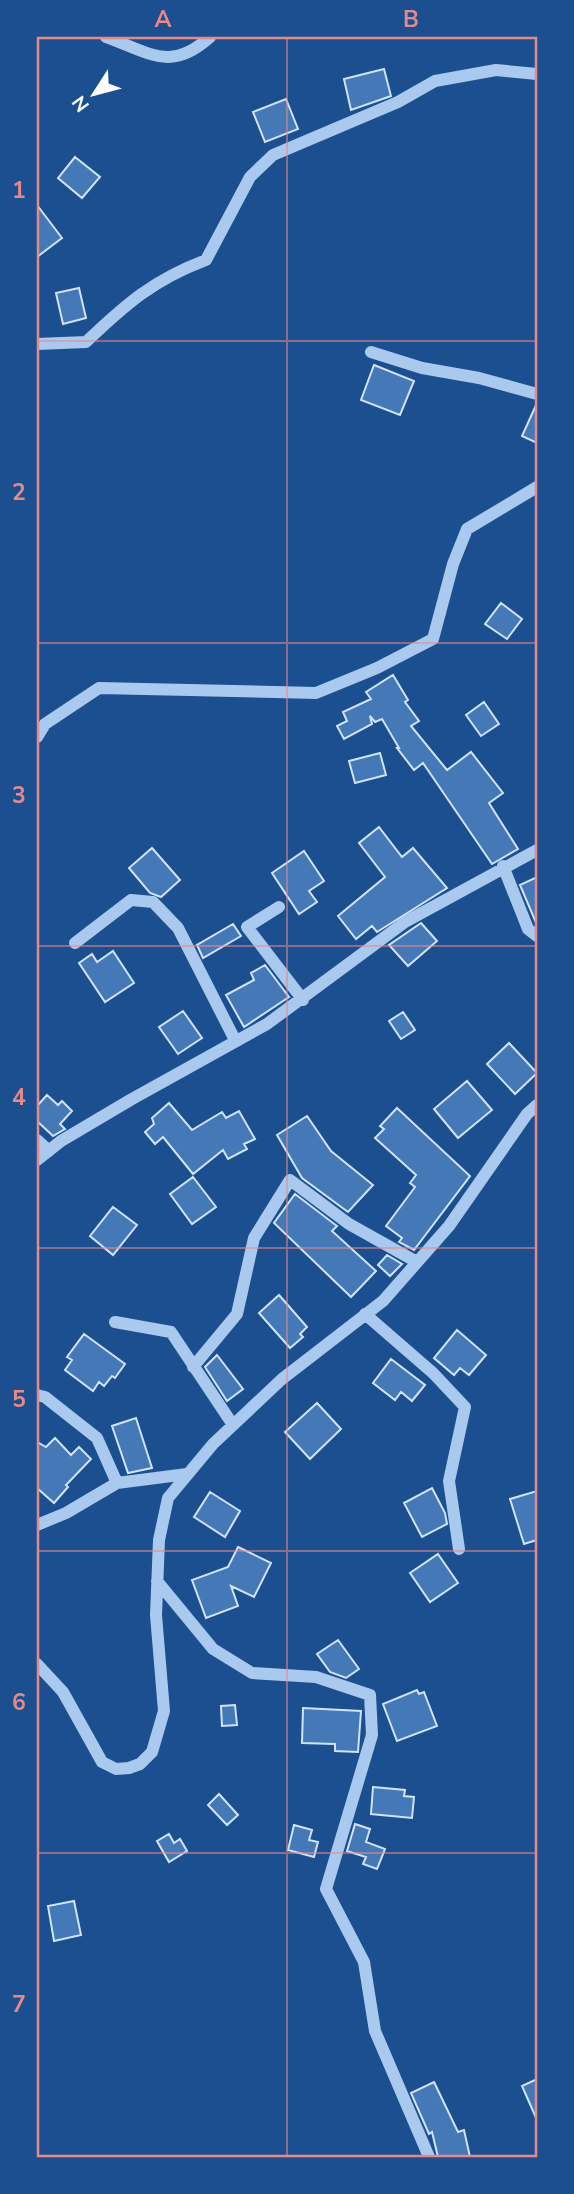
<svg xmlns="http://www.w3.org/2000/svg" width="574" height="2194" font-family="'Nunito Sans',sans-serif">
<style>
.building{fill:#4478b7;stroke:#cfe3fa;stroke-width:2}
.lines{fill:none;stroke-linecap:round;stroke-linejoin:round}
.minor{stroke:#a9c9ee;stroke-width:12}
.grid{fill:none;stroke:#e88989;stroke-width:2;stroke-opacity:0.55}
.neatline{fill:none;stroke:#e88989;stroke-width:2.5}
.grid-label{font-size:23px;text-anchor:middle;font-weight:bold;fill:#e88989}
</style>
<rect width="100%" height="100%" fill="#1b4f8f"/>
<!-- building -->
<path class="building" d="M384,69L391,96L351,110L344,79Z
M286,99L298,129L265,142L253,112Z
M75,157L100,177L82,198L58,178Z
M37,205L62,238L37,257Z
M79,288L86,318L63,324L56,293Z
M374,365L414,381L400,415L361,400Z
M537,403V443L522,436Z
M501,603L522,619L507,639L485,624Z
M393,675L408,700L405,702L419,721L411,726L447,770L471,752L503,793L489,803L518,849L492,864L423,763L414,770L397,748H399L382,719L375,722L370,716L372,724L344,739L337,726L347,721L343,712L371,699L366,692Z
M484,702L499,724L481,736L466,715Z
M380,753L386,775L355,783L349,761Z
M379,827L402,857L413,848L447,888L377,932L372,926L356,939L338,916L385,877L359,843Z
M152,848L180,880L161,897L150,893L129,868Z
M304,851L324,881L309,891L317,902L299,914L272,873Z
M537,877V925L520,885Z
M421,923L437,941L408,966L389,945Z
M233,924L241,936L203,958L197,945Z
M113,951L134,983L105,1002L79,963L92,954L97,962Z
M265,965L289,997L244,1027L226,995L254,980L251,973Z
M183,1011L202,1038L178,1054L159,1027Z
M403,1012L415,1030L401,1039L389,1021Z
M509,1043L537,1073L515,1094L487,1064Z
M467,1081L492,1110L458,1138L434,1109Z
M47,1095L58,1105L62,1101L72,1111L60,1124L65,1129L53,1136L37,1121V1106Z
M169,1103L192,1130L222,1112L226,1118L239,1111L255,1139L244,1144L247,1149L228,1159L223,1150L193,1174L163,1137L155,1144L145,1132L154,1124L152,1118Z
M397,1108L470,1176L414,1250L399,1242L402,1238L386,1226L415,1187L410,1183L416,1175L375,1138L384,1129L380,1126Z
M307,1116L331,1151L373,1185L348,1212L302,1178L277,1135Z
M193,1177L216,1207L192,1224L170,1194Z
M295,1194L337,1226L332,1231L376,1271L351,1297L274,1223Z
M113,1207L137,1225L113,1255L90,1236Z
M387,1255L402,1264L390,1276L378,1265Z
M279,1295L307,1327L300,1334L303,1337L290,1348L259,1313Z
M457,1330L486,1355L469,1375L460,1368L454,1375L434,1358Z
M84,1334L125,1364L115,1378L112,1376L104,1386L99,1382L93,1391L65,1370L72,1360L67,1357Z
M217,1355L243,1389L227,1401L205,1367Z
M391,1359L425,1385L412,1401L401,1392L395,1400L373,1383Z
M317,1403L341,1429L310,1459L285,1432Z
M136,1418L152,1468L128,1473L112,1426Z
M55,1438L71,1455L79,1447L91,1459L66,1485L68,1487L54,1503L37,1488V1442L46,1447Z
M432,1488L445,1513L447,1524L422,1537L404,1503Z
M537,1491V1540L524,1544L510,1499Z
M210,1492L240,1511L225,1537L194,1517Z
M238,1547L271,1563L254,1597L231,1586L238,1606L206,1618L192,1580L228,1567Z
M438,1554L458,1583L430,1602L410,1573Z
M338,1640L359,1669L346,1678L330,1672L317,1654Z
M417,1690L419,1694L424,1692L437,1726L397,1741L383,1704Z
M235,1705L237,1725L222,1726L221,1706Z
M303,1708L361,1711L358,1752L335,1751V1744L302,1743Z
M373,1787L405,1790L404,1796L414,1797L412,1818L371,1814Z
M219,1794L238,1815L227,1825L208,1805Z
M355,1824L370,1829L366,1842L385,1849L377,1869L363,1864L366,1857L347,1851Z
M294,1825L312,1830L309,1840L318,1842L314,1857L288,1850Z
M169,1834L174,1843L180,1839L187,1851L169,1862L157,1841Z
M74,1901L81,1935L54,1941L48,1906Z
M537,2079V2120L522,2086Z
M434,2082L458,2132L464,2130L470,2157H438L432,2132L429,2134L411,2093Z"/>
<g class="lines">
<!-- minor -->
<path class="minor" d="M106,37C149,52 170,73 210,37
M37,344L86,342C126,304 153,280 206,260L250,177L273,155L398,102L435,81L496,70L537,74
M371,352L422,368L479,378L537,394
M37,737L45,724L99,688L316,693L377,668L433,639L453,564L467,529L537,487
M503,866L528,929L537,936
M279,907L247,927L303,1000
M75,943L131,900L153,902L178,928L235,1040
M37,1140L49,1151
M37,1160L61,1141L132,1099L267,1024L405,922L537,850
M365,1314L433,1373L465,1407L449,1481L459,1549
M115,1322L171,1332L233,1425
M193,1367L237,1314L254,1238L290,1180L349,1224L417,1262
M37,1395L45,1397L97,1438L117,1483
M37,1525L66,1513L117,1483L187,1474
M157,1581L213,1649L252,1673L316,1677L370,1695L372,1735L326,1889L364,1962L375,2031L429,2157
M37,1664L63,1692L102,1762L116,1769L129,1768L140,1764L152,1752L164,1711L156,1615L159,1540L168,1498L213,1444L282,1379L383,1301L449,1226L527,1114L537,1105"/>
</g>
<!-- grid -->
<path class="grid" d="M287,37V2157M37,341H537M37,643H537M37,946H537M37,1248H537M37,1551H537M37,1853H537"/>
<!-- border -->
<rect width="574" height="2194" fill="none" stroke="#1b4f8f" stroke-width="77"/>
<!-- north arrow -->
<g transform="translate(94 94) rotate(234)" stroke="#1b4f8f" stroke-width="5" paint-order="stroke">
<path d="M0-5L12 26L0 18L-12 26Z" fill="#ffffff"/>
<text y="-10" font-size="19" font-weight="bold" text-anchor="middle" fill="#ffffff">N</text>
</g>
<rect x="38" y="38" width="498" height="2118" class="neatline"/>
<g class="grid-label">
<text x="163" y="27">A</text>
<text x="411" y="27">B</text>
<text x="19" y="198">1</text>
<text x="19" y="500">2</text>
<text x="19" y="803">3</text>
<text x="19" y="1105">4</text>
<text x="19" y="1407">5</text>
<text x="19" y="1710">6</text>
<text x="19" y="2012">7</text>
</g>
</svg>
